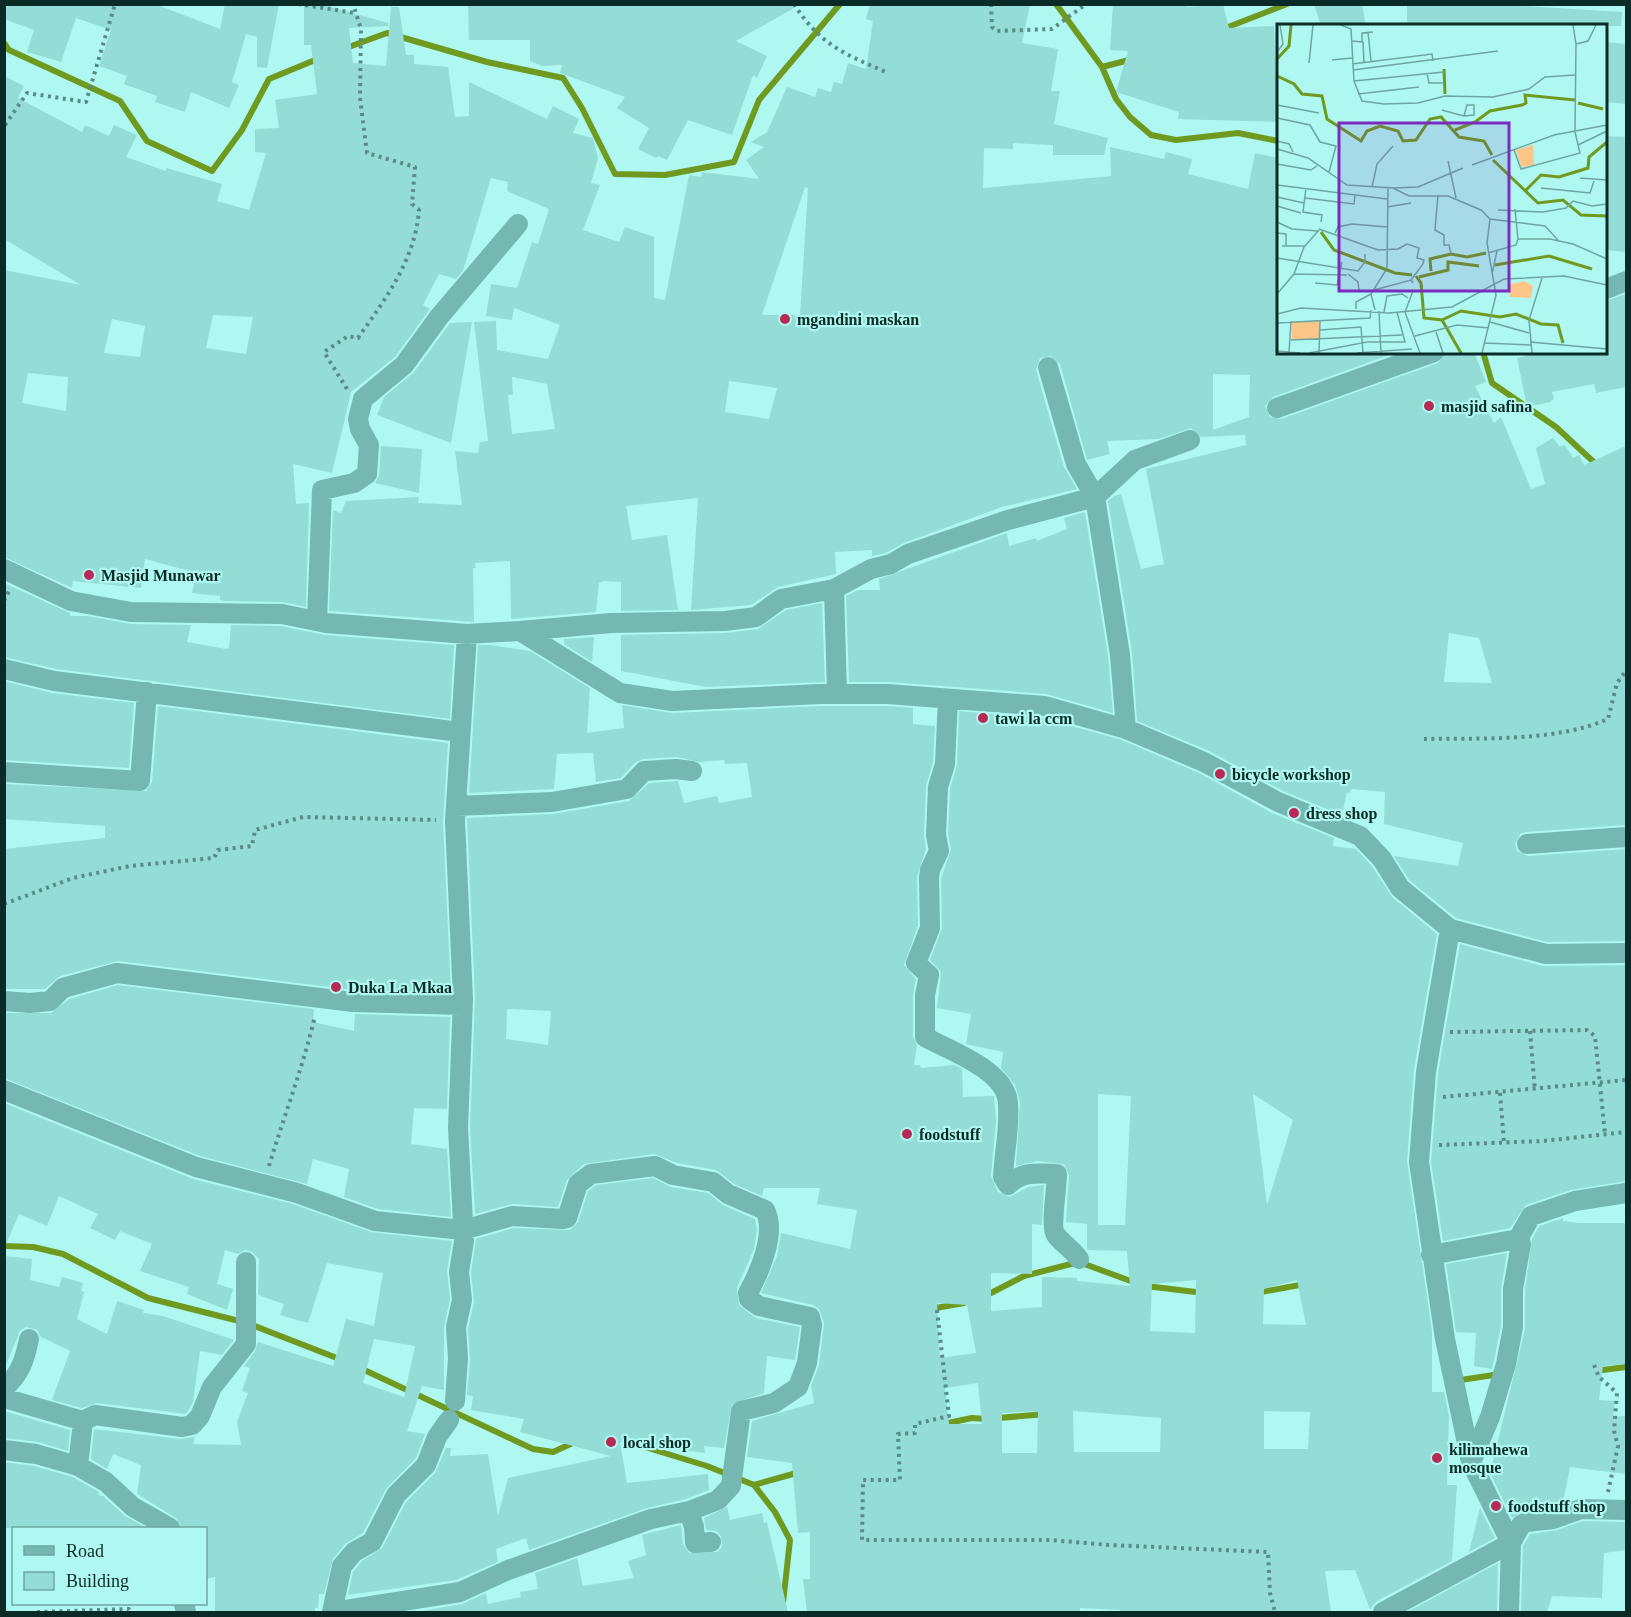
<svg xmlns="http://www.w3.org/2000/svg" width="1631" height="1617" font-family="Georgia,serif">
<style>
.lines{fill:none;stroke-linecap:round;stroke-linejoin:round}
.stream{stroke:#6e9a20;stroke-width:6}
.building{fill:#93ddd6;fill-rule:evenodd}
.path{stroke:#588c87;stroke-width:4;stroke-dasharray:3 4.5;stroke-linecap:butt}
.minor{stroke:#75b8b2;stroke-width:20}
.poi-dot{fill:#b82955;stroke:#aef8f1;stroke-width:2}
.labels{text-anchor:middle;stroke-width:4.5;stroke-linejoin:round;paint-order:stroke}
.poi-label{font-size:16px;font-weight:bold;fill:#0b2b28;stroke:#aef8f1;text-anchor:start}
.inset-river{fill:none;stroke:#6e9a20;stroke-width:3}
.inset-road{fill:none;stroke:#6da6a1;stroke-width:1.5}
.view{fill:#7b2cbf;fill-opacity:0.15;stroke:#7b2cbf;stroke-width:3}
.inset-edge{fill:none;stroke:#0b2b28;stroke-width:3}
</style>
<rect width="100%" height="100%" fill="#aef8f1"/>
<g class="lines">
<!-- stream -->
<path class="stream" d="M1056,4L1102,67L1116,99L1130,117L1151,135L1176,140L1238,133L1278,141
M1223,29L1287,4
M4,43L9,50L120,101L147,141L212,171L242,130L269,79L320,58
M346,48L387,33L487,62L563,78L582,108L615,174L665,175L734,162L759,100L840,4
M1102,67L1133,59
M1483,352L1492,383L1556,427L1598,466
M4,1246L33,1247L63,1254L148,1298L247,1323L342,1360
M1146,1286L1204,1293
M1256,1293L1305,1284
M985,1296L1024,1276L1079,1262L1136,1283
M930,1309L964,1303
M360,1368L533,1449L553,1452L575,1442
M1595,1371L1626,1367
M1461,1380L1500,1374
M943,1424L972,1418L987,1419L1046,1414
M625,1441L707,1466L754,1485L775,1512L790,1540L782,1612
M754,1485L800,1472"/>
</g>
<!-- building -->
<path class="building" d="M7,4H155L220,29L225,4H279L267,68L257,67V37L246,34L232,82L239,85L229,108L191,92L185,112L155,102L157,96L124,84L127,76L99,66L111,30L76,18L61,62L27,52L34,30L4,19Z
M304,4H332L331,7L388,23V26L349,28L353,63L386,66L391,7H399L406,55H414V64L448,67L455,117L469,116V82L547,119L553,106L579,119L573,133L593,138L598,158L591,183L600,185L583,230L619,242L625,227L654,237V298L665,300L689,175L701,177L702,172L759,179L746,160L764,147L751,142L767,132L787,87L815,97L818,88L831,92L834,82L842,84L848,63L866,69L873,21L866,19L870,4H1030L1022,43L1058,49L1051,91H1060L1054,124L1108,138L1104,155H1053V145L1013,143V149L984,148L983,188L1111,176L1110,147L1164,159L1166,152L1192,159L1188,174L1248,189L1255,153L1278,158V352H1397L1273,397L1265,406L1270,417L1281,419L1438,363L1446,352H1474L1486,382L1475,386L1494,423L1501,417L1531,489L1545,484L1536,448L1553,438L1560,447L1565,445L1573,458L1579,455L1584,465L1626,446V825L1526,832L1520,834L1515,844L1517,851L1528,856L1626,849V941L1547,942L1456,918L1409,880L1394,856L1458,866L1463,843L1384,824L1385,792L1351,789L1350,793L1347,792L1342,814L1336,813L1283,791L1209,751L1137,721L1132,653L1108,501L1114,496L1121,494L1141,569L1164,564L1146,469L1246,445L1245,435L1201,437L1191,428L1159,439L1107,441L1110,454L1087,460L1060,364L1051,356L1040,358L1036,370L1064,467L1077,489L1002,507L904,543L886,553L872,556V550L835,552L836,574L778,587L751,605L691,610L698,498L626,506L632,540L667,535L678,610L621,611V582L604,581L599,583L596,612L511,619L510,561L475,563L476,568H473L474,622L329,611L333,510L341,513L346,501L419,497L418,503L462,505L455,451L478,453L480,442L488,441L474,322L496,321L497,350L548,359L560,325L514,308L512,320L486,316L491,284L517,288L532,242L538,244L549,209L507,191L508,182L491,178L463,271L456,279L439,274L423,305L430,309L395,357L351,392L332,473L293,464L296,504L309,503L306,607L282,602L225,601L220,600V596L192,593L197,573L145,559L141,588L73,581L72,588L4,557V270L81,285L4,239V76L24,86L18,98L82,132L85,125L109,136L114,125L137,135L126,157L166,171V168L222,184L217,201L249,210L266,153L255,152V129L279,128L275,100L317,94L311,45H304ZM805,187L808,188L800,315H762ZM213,315L253,317L246,354L206,348ZM112,319L145,326L140,357L104,353ZM28,373L68,377L66,411L22,403ZM1213,374L1250,375L1249,417L1213,430ZM512,377L547,384L555,429L512,434L508,395H513ZM729,381L777,388L769,419L725,412ZM1449,633L1479,638L1492,683L1444,682Z
M468,4H801L736,41L767,56L757,78L753,75L732,135L688,120L667,160L658,156L656,158L638,149L649,128L617,108L625,97L560,73L562,65L542,66L530,61V40H469Z
M1113,4H1186L1187,7L1223,4L1229,28L1274,26L1276,76H1278V122L1178,119L1179,112L1116,92L1128,51L1110,50Z
M1314,4H1362L1366,26H1321Z
M1407,4H1489L1622,12L1621,26H1407Z
M1605,42L1626,44V104L1605,102Z
M1605,136L1626,137V252L1605,250Z
M1626,294V387L1596,393L1594,384L1552,392L1554,399L1550,402L1527,407L1517,358L1541,352H1605V301Z
M472,322L451,443L377,415L384,397L414,372L450,323Z
M381,446L422,449L419,493L375,483L379,475Z
M1085,512L1108,656L1113,713L1046,694L889,682H849L846,596L858,590H880L879,579L1007,533L1009,546L1036,538L1037,541L1067,529L1064,518Z
M4,583L70,613V616H88L131,624L191,625L187,642L226,649L229,648L231,625L281,626L325,635L454,645L450,719L56,669L4,657Z
M822,603L825,682L706,687L621,671V635L725,633L758,629L786,610Z
M594,637L592,662L564,644V639Z
M478,645H491L530,651L590,688L587,733L624,728L622,705L672,713L820,706H888L913,708V724L935,726L933,762L926,786L924,835L926,849L917,877L918,926L904,965L916,979L913,995V1037L917,1045L914,1065H920L921,1068L955,1065L962,1069L963,1097L994,1096L996,1121L991,1176L998,1192L1010,1197L1028,1187L1044,1185L1042,1225L1032,1224V1274L991,1273V1311L1042,1307V1277L1077,1278V1281L1130,1286L1127,1251L1087,1250V1224L1066,1222L1069,1175L1064,1164L1037,1161L1016,1166L1020,1102L1015,1085L1001,1068L1003,1052L966,1044L971,1014L937,1008L941,972L930,960L942,928L941,879L951,849L948,834L950,789L957,765L959,711L1043,718L1122,740L1199,773L1272,813L1334,838L1333,846L1356,849L1372,866L1392,897L1437,934L1414,1070L1407,1161L1432,1331V1392H1444L1449,1416L1447,1485H1457L1452,1561L1377,1601L1370,1609L1355,1570L1325,1571L1331,1612H1120V1610L1080,1608V1612H807L803,1579H810V1532L798,1533L792,1463L747,1457L752,1421L814,1403L811,1386L819,1365L824,1323L819,1309L813,1305L761,1293L777,1256L781,1233L850,1249L857,1210L817,1204L820,1188H764L762,1196L734,1184L716,1170L677,1163L654,1154L584,1164L567,1180L558,1207L512,1204L475,1214L470,1128L475,998L467,818L553,814L629,801L649,783L678,781L684,803L717,796L719,803L752,797L747,763L725,764L724,760L699,762L677,757L643,759L635,763L621,778L596,782L593,753L557,754L554,789L469,793ZM507,1009L551,1011L548,1045L506,1039ZM1098,1094L1131,1096L1125,1225H1098ZM1253,1094L1293,1120L1267,1205ZM1196,1280L1195,1333L1150,1331L1152,1284ZM1297,1280L1306,1325L1263,1324L1264,1289ZM937,1303L967,1305L976,1353L940,1358ZM978,1383L982,1424H949L945,1388ZM1038,1411L1037,1453H1002V1413ZM1073,1411L1161,1418L1160,1452H1074ZM1264,1411L1310,1412L1308,1449H1264Z
M4,681L52,693L134,703L129,768L4,760Z
M158,706L448,743L443,822L451,993L354,990L118,961L60,976L45,989H4V849L105,838V826L4,819V784L146,791L152,782Z
M1460,944L1543,966L1626,965V1181L1571,1190L1526,1205L1510,1228L1443,1241L1431,1162L1438,1073Z
M118,985L314,1009L313,1022L354,1031L355,1014L450,1017L447,1109L414,1108L411,1144L447,1149L451,1217L378,1209L344,1197L349,1169L313,1159L307,1184L200,1156L4,1078V1013H51L69,999Z
M4,1103L193,1179L293,1204L371,1232L452,1241L447,1270L450,1299L444,1327V1390L422,1386L407,1431L425,1434L416,1458L386,1489L363,1533L345,1544L333,1559L324,1594H319L318,1608H315V1612H215V1577L206,1579V1528H182L176,1518L137,1494L141,1465L113,1454L107,1469L91,1459L94,1429L180,1439L195,1437L193,1444L241,1445L237,1422L248,1393L242,1391L250,1368L244,1366L255,1351L258,1342L333,1366L346,1319L374,1326L383,1273L327,1263L308,1323L280,1315L284,1304L258,1295L259,1259L252,1252L245,1250L238,1254L225,1250L217,1284L233,1289L227,1310L187,1294L189,1287L140,1271L152,1244L120,1231L115,1240L90,1228L98,1214L59,1196L47,1226L19,1214L4,1249ZM374,1339L415,1346L404,1397L363,1383Z
M653,1178L671,1187L708,1193L723,1205L755,1219L757,1230L754,1249L737,1288L739,1305L756,1318L800,1327L795,1360L767,1356L764,1393L732,1404L724,1448L704,1446L705,1453L620,1442L627,1483L708,1474L709,1490L686,1499L647,1508L529,1550L526,1538L496,1549L498,1562L456,1580L348,1595L353,1572L362,1561L382,1548L406,1502L435,1473L446,1448H451L450,1456L488,1454L498,1516L508,1478L611,1456L520,1432L524,1419L471,1410L473,1396L467,1395L470,1359L468,1328L474,1302L471,1272L476,1239L513,1228L570,1230L578,1222L588,1191L596,1185Z
M1563,1218V1221L1579,1223H1626V1364L1603,1366L1599,1400L1615,1401L1613,1417L1626,1416V1474L1570,1467L1563,1503L1525,1510L1512,1518L1490,1473L1525,1329V1290L1532,1239L1539,1226Z
M1507,1253L1501,1289V1326L1494,1361L1492,1369L1474,1366L1476,1333L1456,1332L1446,1264Z
M4,1256L32,1259L30,1280L59,1287L62,1277L83,1283L81,1291L84,1292L77,1319L107,1334L117,1301L144,1310L143,1313L163,1316L234,1340L222,1355L200,1351L193,1402L186,1414L97,1403L82,1408L52,1400L70,1351L41,1337L37,1330L26,1327L20,1331L4,1370Z
M4,1411L70,1430L68,1451L38,1442L4,1438Z
M4,1462L34,1466L73,1477L99,1492L98,1495L103,1496L125,1516L147,1528H4Z
M727,1507L730,1520L762,1513L764,1523L767,1522L788,1612H416L462,1604L486,1593L488,1604L521,1597L520,1592L538,1589L535,1573L577,1558L583,1586L634,1578L628,1561L646,1555L642,1535L681,1525L683,1544L689,1553L717,1552L722,1547L721,1536L716,1531L706,1530L704,1518Z
M1480,1508L1495,1538L1469,1552Z
M1583,1521L1626,1522V1550L1604,1553L1602,1598L1552,1596L1547,1612H1521L1523,1546L1530,1534L1557,1530Z
M1498,1563L1497,1612H1407Z"/>
<g class="lines">
<!-- path -->
<path class="path" d="M298,4L355,13
M794,4C821,46 845,54 888,73
M991,4L992,27L996,31L1052,29L1086,4
M5,125L27,93L86,102L115,4
M347,389L324,352L348,336L358,338C386,298 415,260 419,210L412,204L415,167L367,153L360,98L361,29L353,4
M4,601L9,591
M1424,739C1481,738 1556,742 1608,719L1617,683L1626,671
M4,904L73,878L130,866L214,858L218,850L252,846L255,830L303,817L436,820
M1530,1031L1535,1090
M1450,1032L1587,1030L1595,1036L1605,1134
M1500,1093L1504,1142
M1443,1097L1626,1080
M1439,1145L1543,1141L1626,1132
M269,1166C284,1116 303,1067 315,1016
M937,1310L949,1416L915,1424V1433L898,1434L900,1480H863L862,1540H1050L1109,1545L1268,1552L1270,1593L1275,1612
M1594,1365L1599,1377L1617,1393L1614,1431L1618,1446L1608,1492
M37,1612L129,1609L131,1612"/>
<!-- minor -->
<path class="minor" d="M1606,289L1626,281
M1048,367L1076,464L1095,497L1120,655L1126,729
M1277,408L1434,352
M4,569L71,601L131,612L282,614L326,623L467,634L520,631L620,693L672,701L820,694H888L1045,706L1126,729L1204,762L1278,802L1360,836L1382,859L1400,888L1450,929L1546,954L1626,953
M834,589L837,694
M317,621L322,490L354,483L367,474L369,445L360,429L358,419L363,399L404,365L439,317L518,224
M520,631L611,623L725,621L756,617L781,599L834,589L871,569L891,564L908,554L1008,520L1095,497L1135,460L1190,440
M4,669L54,681L460,732
M948,699L945,764L938,787L936,835L939,851L930,870L929,878L930,928L916,963L929,975L925,995V1037C950,1051 1006,1070 1008,1103C1010,1128 1004,1153 1003,1177L1008,1185C1022,1171 1038,1173 1057,1174C1057,1187 1050,1228 1056,1235C1063,1244 1073,1250 1079,1259
M4,772L140,781L147,692
M456,806L552,802L627,789L644,771L676,769L692,771
M1527,844L1626,837
M1450,929L1426,1072L1419,1162L1445,1339L1471,1462L1511,1543L1509,1612
M4,1001L30,1003L50,1001L63,988L117,973L353,1002L462,1005
M4,1090L196,1167L297,1193L375,1221L463,1230L512,1216L563,1219L567,1218L578,1184L591,1174L655,1166L673,1175L713,1182L728,1194L765,1210C777,1233 759,1273 748,1293L749,1299L759,1306L810,1317L812,1325L807,1363L798,1387L774,1403L741,1411L731,1486L718,1500L689,1511
M1431,1255L1518,1239L1531,1216L1575,1201L1626,1193
M4,1388C20,1375 25,1359 29,1339
M4,1398L83,1421L95,1415L182,1427L192,1425L200,1416L212,1387L246,1344V1262
M455,1401L458,1358L456,1327L462,1300L459,1272L464,1241L458,1128L463,999L455,821L467,634
M83,1421L78,1466L106,1482L133,1507L170,1528
M4,1450L36,1454L78,1466
M1471,1462L1490,1417L1506,1364L1513,1327V1289L1521,1244L1518,1239
M184,1604L186,1612
M332,1612L342,1566L354,1552L372,1542L396,1495L426,1465L437,1437L449,1420
M333,1612L460,1592L508,1570L651,1519L689,1511L694,1527L695,1543L711,1542
M1383,1612L1511,1543L1521,1525L1527,1522L1553,1519L1581,1509L1626,1510"/>
</g>
<!-- markers -->
<g class="poi-dot">
<circle cx="785" cy="319" r="6"/>
<circle cx="1429" cy="406" r="6"/>
<circle cx="89" cy="575" r="6"/>
<circle cx="983" cy="718" r="6"/>
<circle cx="1220" cy="774" r="6"/>
<circle cx="1294" cy="813" r="6"/>
<circle cx="336" cy="987" r="6"/>
<circle cx="907" cy="1134" r="6"/>
<circle cx="611" cy="1442" r="6"/>
<circle cx="1437" cy="1458" r="6"/>
<circle cx="1496" cy="1506" r="6"/>
</g>
<g class="labels">
<!-- poi labels -->
<g class="poi-label">
<text x="797" y="325">mgandini maskan</text>
<text x="1441" y="412">masjid safina</text>
<text x="101" y="581">Masjid Munawar</text>
<text x="995" y="724">tawi la ccm</text>
<text x="1232" y="780">bicycle workshop</text>
<text x="1306" y="819">dress shop</text>
<text x="348" y="993">Duka La Mkaa</text>
<text x="919" y="1140">foodstuff</text>
<text x="623" y="1448">local shop</text>
<text x="1449" y="1455">kilimahewa<tspan x="1449" dy="18">mosque</tspan></text>
<text x="1508" y="1512">foodstuff shop</text>
</g>
</g>
<!-- overview -->
<g transform="translate(1277 24)">
<rect width="330" height="330" fill="#aef8f1"/>
<path d="M256,121L257,141L244,143L239,126ZM247,257L256,262L254,274L233,273L231,261ZM42,297V315H15V298Z" fill="#fdc588"/>
<path class="inset-river" d="M0,35L12,22L14,1M167,45L168,70M0,52L17,60L25,70L45,72L50,95L84,117L90,107L103,102L121,107L126,117L139,116L153,95L164,93L182,113L207,117L215,131M301,79L326,85M178,106L198,98L213,87L245,81L249,79L248,71L298,76M216,136L261,179L286,176L304,191L330,192M248,167L264,151L282,153L311,144L312,133L330,118M44,208L57,226L118,249L135,251M218,241L272,232L315,245M154,247L153,235L174,230L190,233L209,229M139,252L144,259L147,294L165,296L184,329M142,253L171,246V238L202,242M165,296L184,287L223,293L239,290L264,300L281,301L286,319"/>
<path class="inset-road" d="M64,1L74,5L77,57L85,77L107,80L141,79L168,72L216,73L252,65L268,53L298,51M91,8L94,37M74,17L86,18L87,38M85,18V9L96,8M299,20L311,17L319,1M0,28L6,20L3,1M55,36L75,34M32,39L36,1M75,40L155,30L156,37M76,46L221,27M150,49L152,59H167M77,57L167,48M81,70L142,63M0,81L42,89M165,86L183,91L187,92L197,91V81H190L187,92M0,94L33,101L43,118L59,122L52,148M0,117L12,120L16,128M301,121L330,107M0,125L31,134L70,161L116,164L132,172H171L204,186L213,195L268,202L281,216M237,126L244,145L303,129L298,108L299,20L296,1M171,137L179,174M0,140L34,146L40,142M195,141L277,111L330,101M303,154L330,156M0,161L110,175M95,163L100,140L116,122M29,164L26,188L45,191L44,198M116,164L141,163L186,144M264,164L313,169L317,157M161,171L158,206L167,211V221H172L174,230M0,173L27,179M28,174L77,180L78,171M0,182L24,189M110,183L134,179M238,185L241,215M221,186L266,188L289,184L296,177L315,182L330,180M0,198L15,205L41,207M42,205L101,226L121,225L130,220L142,224L140,234L147,236L146,240L134,256M0,209L9,210V222H5M58,209L61,203L75,200L110,203M9,222H28M211,229L239,221L241,215H273L296,220L330,235M0,234L81,247L88,238V230M110,244L111,165M17,250L70,251M71,250L81,258L82,267M215,250L220,227M38,259L60,261L65,238M97,266L134,256L136,259M136,267L128,288L143,329M0,270L17,250L27,223L42,206M79,285V278L94,270M98,286L94,270L109,246M102,287L104,329M107,288L110,272L125,270L131,274M0,290L24,284L112,289L175,283L227,255L287,252L330,261M213,298L252,309M0,299L93,294L94,286M43,306L84,303L86,329M159,308L166,329M138,312L180,301L212,304M14,316L125,311M253,318L330,325M207,319L254,321M0,327L23,329M12,329L14,297M32,329L90,318H128L120,288M42,329L43,297M80,329L135,325M205,329L219,271L210,219L213,195M255,329L252,296L265,254"/>
<path class="view" d="M62,99H232V267H62Z"/>
<rect width="330" height="330" class="inset-edge"/>
</g>
<!-- border -->
<rect width="1631" height="1617" fill="none" stroke="#0b2b28" stroke-width="12"/>
<!-- legend -->
<rect x="12" y="1527" width="195" height="78" fill="#aef8f1" stroke="#6da6a1" stroke-width="1.5"/>
<rect x="24" y="1546" width="30" height="9" fill="#75b8b2" stroke="#6da6a1" stroke-width="1.5"/>
<text x="66" y="1557" font-size="18" fill="#0b2b28">Road</text>
<rect x="24" y="1572" width="30" height="18" fill="#93ddd6" stroke="#6da6a1" stroke-width="1.5"/>
<text x="66" y="1587" font-size="18" fill="#0b2b28">Building</text>
</svg>
